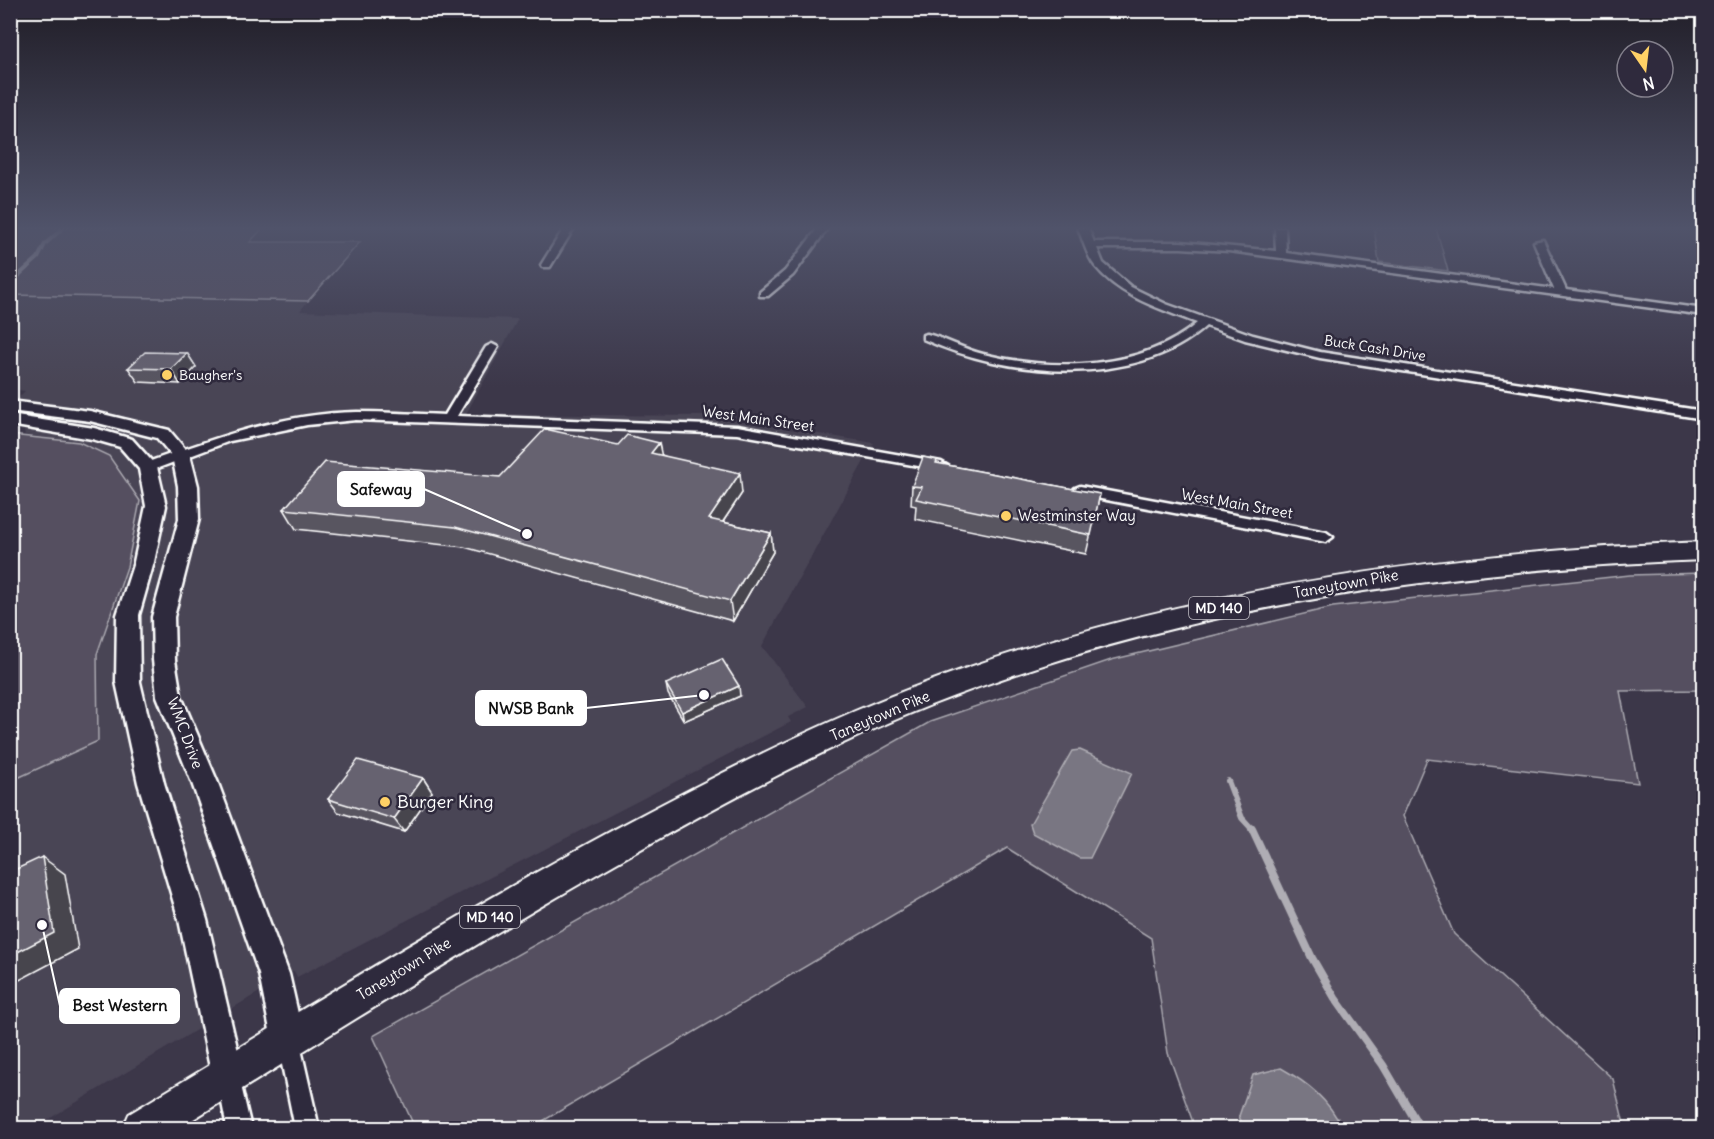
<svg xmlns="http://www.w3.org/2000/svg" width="1714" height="1139" font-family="Delius,sans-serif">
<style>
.built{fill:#494455}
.green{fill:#555060;stroke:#aaa8b0;stroke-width:1.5}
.water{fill:#797682;stroke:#afadb4;stroke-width:1.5}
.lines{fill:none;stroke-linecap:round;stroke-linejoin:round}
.stream-far2{stroke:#afadb4;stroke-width:4}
.stream-far1{stroke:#afadb4;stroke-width:6}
.stream{stroke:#afadb4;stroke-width:8}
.minor-casing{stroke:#fff;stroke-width:5}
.secondary-casing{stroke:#fff;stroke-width:5}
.trunk-casing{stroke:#fff;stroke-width:4}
.minor{fill:#2f2a3d;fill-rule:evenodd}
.secondary{fill:#2f2a3d;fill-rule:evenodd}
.trunk{fill:#2f2a3d;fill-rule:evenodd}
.wall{fill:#585460;stroke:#fff;stroke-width:1.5}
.shaded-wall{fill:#47454e;stroke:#fff;stroke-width:1.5}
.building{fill:#666270;stroke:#fff;stroke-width:1.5}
.poi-dot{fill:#ffd166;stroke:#2f2a3d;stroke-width:2}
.labels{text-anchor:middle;stroke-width:5;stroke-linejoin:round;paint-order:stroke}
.far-street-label{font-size:14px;fill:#fff;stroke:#2f2a3d}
.far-poi-label{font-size:14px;fill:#fff;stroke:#2f2a3d;text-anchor:start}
.shield{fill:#2f2a3d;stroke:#c1bfc5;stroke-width:1.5}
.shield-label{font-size:14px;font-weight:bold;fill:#fff}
.street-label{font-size:15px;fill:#fff;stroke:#2f2a3d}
.poi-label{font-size:15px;fill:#fff;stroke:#2f2a3d;text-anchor:start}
.near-poi-label{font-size:18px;fill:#fff;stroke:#2f2a3d;text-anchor:start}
.leader{fill:none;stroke:#fff;stroke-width:2}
.callout-dot{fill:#fff;stroke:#2f2a3d;stroke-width:2}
.callout{fill:#fff;stroke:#fff;stroke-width:2}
.callout-label{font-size:16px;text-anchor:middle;font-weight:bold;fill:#111}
</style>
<rect width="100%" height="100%" fill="#3c3749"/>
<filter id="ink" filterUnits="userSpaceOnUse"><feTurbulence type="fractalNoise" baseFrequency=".0167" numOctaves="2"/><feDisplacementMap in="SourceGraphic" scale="12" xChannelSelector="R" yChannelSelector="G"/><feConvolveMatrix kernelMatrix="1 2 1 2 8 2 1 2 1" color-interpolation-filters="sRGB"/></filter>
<g filter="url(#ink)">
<!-- built -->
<path class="built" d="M11,295L308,301L300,311L518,319L466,414L709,416L874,443L762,646L808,707L788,717L791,722L297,977L294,971L34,1128H11L10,781L98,741L97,654L127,567L79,442L25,435L16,400L25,391L11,389Z"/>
<!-- green -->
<path class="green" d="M10,228H263L250,242H360L308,301L11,295Z
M1374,228H1436L1448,271L1379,262Z
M10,435L79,442L109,456L140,501L127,567L97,654L98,741L11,781Z
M1703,573V690L1620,691L1638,783L1427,759L1403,816L1454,934L1613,1079L1625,1128H1342L1338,1118L1239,1116L1244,1128H1195L1168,1053L1151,938L1007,848L531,1128H415L373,1036L930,722L1111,660L1333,607L1630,575Z"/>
<!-- water -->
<path class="water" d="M1080,750L1132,773L1090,858H1079L1033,833L1030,824L1072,751Z
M1281,1068C1308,1083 1329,1100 1342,1128H1244L1239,1116L1253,1075Z"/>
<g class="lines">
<!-- stream-far2 -->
<path class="stream-far2" d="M10,288L20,274L38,258L45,244L63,228"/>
<!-- stream-far1 -->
<path class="stream-far1" d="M1228,781L1242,818L1253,830"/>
<!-- stream -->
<path class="stream" d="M1252,829L1312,958L1335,998L1383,1065L1420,1128"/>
<!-- minor casing -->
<g class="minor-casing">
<path id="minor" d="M564,228H574L550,267H542L541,265Z
M818,228H828L793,275L768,296H760V292L785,271Z
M1078,228H1088L1094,242H1181L1276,251L1275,228H1285L1286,253L1554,289L1534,242L1543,240L1566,290L1704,309V315L1229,251L1181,248H1097L1103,263L1131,287L1166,304L1253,335L1320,352L1704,411V419L1320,358L1245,340L1206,326C1134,391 1005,376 923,339V335L927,334C946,339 963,349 983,354C1052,371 1141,371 1197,323C1161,309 1120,297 1095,266C1087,256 1083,240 1078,228Z
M492,344L498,347L457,416L737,426L941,462L948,466L941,470L737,434L356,420L307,425L230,441L153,470L148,471L141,467L143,464C212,439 283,413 357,412C386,412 416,414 445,415L486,347Z
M1080,486L1326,532L1333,537L1326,542L1075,494L1073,491L1075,488Z
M288,1029L296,1032L299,1040L319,1128H295L277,1040L280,1032Z
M228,1066L236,1069L239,1077L251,1128H227L217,1077L220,1069Z"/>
</g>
<!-- secondary casing -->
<g class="secondary-casing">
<path id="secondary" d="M10,401L90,411L169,430L190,455L198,486L199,519L174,617L175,660L181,696L218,783L289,974L304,1040L299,1051L288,1056L277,1051L272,1040L259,974L192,783L157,696L153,660L152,617L179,519L178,486L172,456L157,438L90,421L10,411Z
M10,415L94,428L132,439L157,467L166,506L154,562L139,615L140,682L164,783L207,920L244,1077L239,1088L228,1093L217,1088L212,1077L179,920L138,783L116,682L117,615L134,562L146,506L139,469L120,447L92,439L10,425Z"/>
</g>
<!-- trunk casing -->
<g class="trunk-casing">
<path id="trunk" d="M1704,542V560C1442,569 1176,608 931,705C831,745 735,796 641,849C484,937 332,1034 179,1128H123L129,1114C290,1017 450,918 615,829C711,778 808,728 909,689C1161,592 1434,552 1704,542Z"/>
</g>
<!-- minor -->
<use href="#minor" class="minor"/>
<!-- secondary -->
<use href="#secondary" class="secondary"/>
<!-- trunk -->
<use href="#trunk" class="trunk"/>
</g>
<!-- wall -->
<path class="wall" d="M187,353L196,367L180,384L138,382L128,368Z
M662,455L742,493L723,522L771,533L773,552L733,621L464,547L296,529L284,509L500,477Z
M937,463L1100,494L1086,554L915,519L916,506L911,505L912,486Z
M666,684L740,696L684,721L668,694Z
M423,778L432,792L404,832L338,812L328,799Z"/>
<!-- shaded-wall -->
<path class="shaded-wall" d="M187,353L196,367L180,384L171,369Z
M659,443L663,462L651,453Z
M740,473L742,493L712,538L709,519Z
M771,533L773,552L733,621L730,601Z
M739,686L740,696L684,721L682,712Z
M423,778L432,792L404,832L394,819Z
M42,857L65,874L78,949L10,985V956Z"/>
<!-- building -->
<path class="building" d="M145,352L187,353L171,369L128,368Z
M545,429L618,445L627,435L659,443L651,453L740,473L709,519L771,533L730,601L455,527L284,509L325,462L500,477Z
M923,457L937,460L936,463L1100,494L1091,535L916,499L922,487L912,486Z
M722,659L739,686L682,712L666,684Z
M358,760L423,778L394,819L328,799Z
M42,857L54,933L10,956V872Z"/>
</g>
<!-- sky -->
<linearGradient id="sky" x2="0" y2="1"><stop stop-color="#211e28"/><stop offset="0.59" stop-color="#50536a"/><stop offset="1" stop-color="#50536a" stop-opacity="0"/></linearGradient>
<rect width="1714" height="387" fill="url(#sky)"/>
<!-- markers -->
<g class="poi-dot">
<circle cx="167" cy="375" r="6"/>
<circle cx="1006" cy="516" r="6"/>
<circle cx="385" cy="802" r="6"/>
</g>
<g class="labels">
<!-- far-street labels -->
<g class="far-street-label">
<text transform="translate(1375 348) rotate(9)" y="5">Buck Cash Drive</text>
</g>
<!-- far-poi labels -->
<g class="far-poi-label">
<text x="179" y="380">Baugher's</text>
</g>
<!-- shield labels -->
<g class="shield">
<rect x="1189" y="597" width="60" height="22" rx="4.5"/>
<rect x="460" y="906" width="60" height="22" rx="4.5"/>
</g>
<g class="shield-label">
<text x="1219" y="613">MD 140</text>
<text x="490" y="922">MD 140</text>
</g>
<!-- street labels -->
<g class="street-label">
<text transform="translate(758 419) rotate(8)" y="5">West Main Street</text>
<text transform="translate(1237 504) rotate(10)" y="5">West Main Street</text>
<text transform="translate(1346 584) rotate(-10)" y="5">Taneytown Pike</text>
<text transform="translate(880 716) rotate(-23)" y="5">Taneytown Pike</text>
<text transform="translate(185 733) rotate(69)" y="5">WMC Drive</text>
<text transform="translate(404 969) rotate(-31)" y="5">Taneytown Pike</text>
</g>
<!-- poi labels -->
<g class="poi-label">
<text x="1018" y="521">Westminster Way</text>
</g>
<!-- near-poi labels -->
<g class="near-poi-label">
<text x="397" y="808">Burger King</text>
</g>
</g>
<!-- callouts -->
<path class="leader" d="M527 534L424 489M704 695L586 708M42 925L60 1006"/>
<g class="callout-dot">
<circle cx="527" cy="534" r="6"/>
<circle cx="704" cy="695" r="6"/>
<circle cx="42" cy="925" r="6"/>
</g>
<g class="callout">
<rect x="338" y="472" width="86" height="34" rx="6"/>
<rect x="476" y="691" width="110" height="34" rx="6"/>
<rect x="60" y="989" width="119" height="34" rx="6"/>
</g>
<g class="callout-label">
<text x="381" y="495">Safeway</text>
<text x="531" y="714">NWSB Bank</text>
<text x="120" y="1011">Best Western</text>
</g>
<!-- margin -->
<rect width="1714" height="1139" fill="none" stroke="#2f2a3d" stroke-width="36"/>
<rect x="18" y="18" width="1678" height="1103" fill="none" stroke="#fff" stroke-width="2" filter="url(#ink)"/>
<!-- north arrow -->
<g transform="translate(1645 69) rotate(166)"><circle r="28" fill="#2f2a3d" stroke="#827f8b" stroke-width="1.5"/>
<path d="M0-4.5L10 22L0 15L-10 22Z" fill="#ffd166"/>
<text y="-9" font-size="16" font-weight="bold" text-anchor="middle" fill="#ffffff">N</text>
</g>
</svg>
